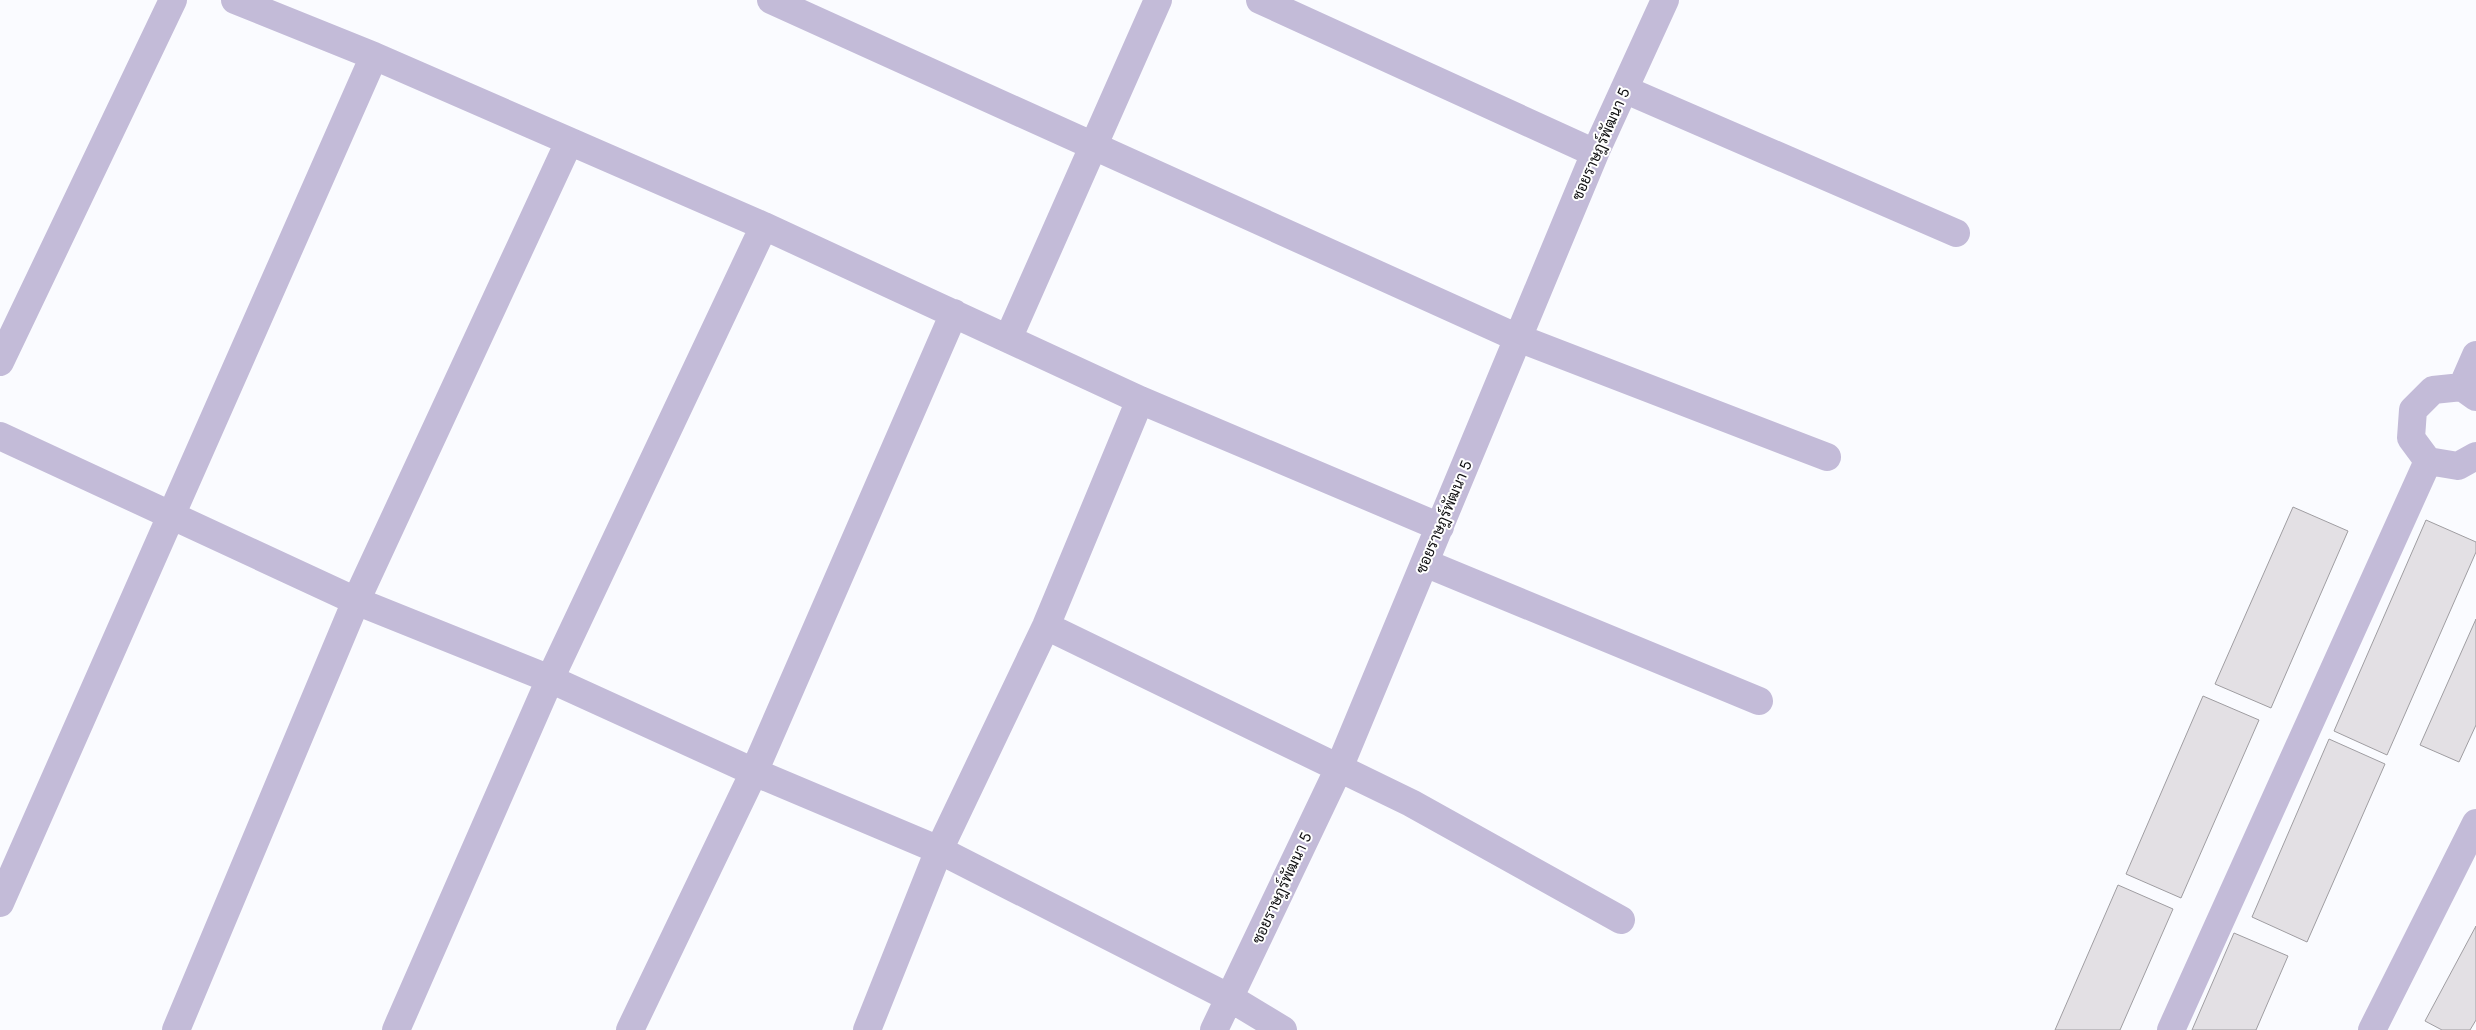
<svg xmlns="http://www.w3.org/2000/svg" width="2476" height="1030" font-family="Inter,Sarabun,sans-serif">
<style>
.building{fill:#e3e0e4;stroke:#9f9da1}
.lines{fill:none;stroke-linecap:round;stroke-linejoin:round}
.minor{stroke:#c3bbd8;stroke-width:28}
.labels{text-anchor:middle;stroke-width:4;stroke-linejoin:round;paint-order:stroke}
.street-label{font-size:15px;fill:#0e0e10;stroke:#fff}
</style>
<rect width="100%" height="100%" fill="#fafbff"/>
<!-- building -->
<path class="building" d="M2293,507L2348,531L2271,708L2215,684Z
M2426,520L2476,542V552L2387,755L2334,731Z
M2476,619V725L2459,762L2420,745Z
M2203,696L2259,720L2181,898L2126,874Z
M2329,739L2385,764L2307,942L2252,917Z
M2118,885L2173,909L2120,1030H2055Z
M2476,926V1020L2470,1030H2442L2425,1021Z
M2234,933L2288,956L2256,1030H2192Z"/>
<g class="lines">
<!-- minor -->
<path class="minor" d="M235,0L374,56L764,226L1140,400L1440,527
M771,0L1518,338L1827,457
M1260,0L1595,153
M1626,90L1956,233
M1008,339L1158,0
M0,362L173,0
M2462,387L2476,355
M2476,397L2462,387L2433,390L2413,410L2411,438L2428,461L2458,466L2476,456
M0,436L356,601L550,679L754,772L939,850L1230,998L1283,1030
M1425,563L1759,701
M1046,626L1411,803L1621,920
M0,903L374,56
M176,1030L356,601L569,142
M396,1030L550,679L764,226
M630,1030L754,772L954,313
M867,1030L939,850L1046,626L1140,400
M1214,1030L1339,768L1595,153L1665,0
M2171,1030L2428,461
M2372,1030L2476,823"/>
</g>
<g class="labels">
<!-- street labels -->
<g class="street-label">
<text transform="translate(1601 144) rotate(-66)" y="5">ซอยราษฎร์พัฒนา 5</text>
<text transform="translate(1444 517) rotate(-67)" y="5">ซอยราษฎร์พัฒนา 5</text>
<text transform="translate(1282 888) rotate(-65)" y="5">ซอยราษฎร์พัฒนา 5</text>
</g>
</g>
</svg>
